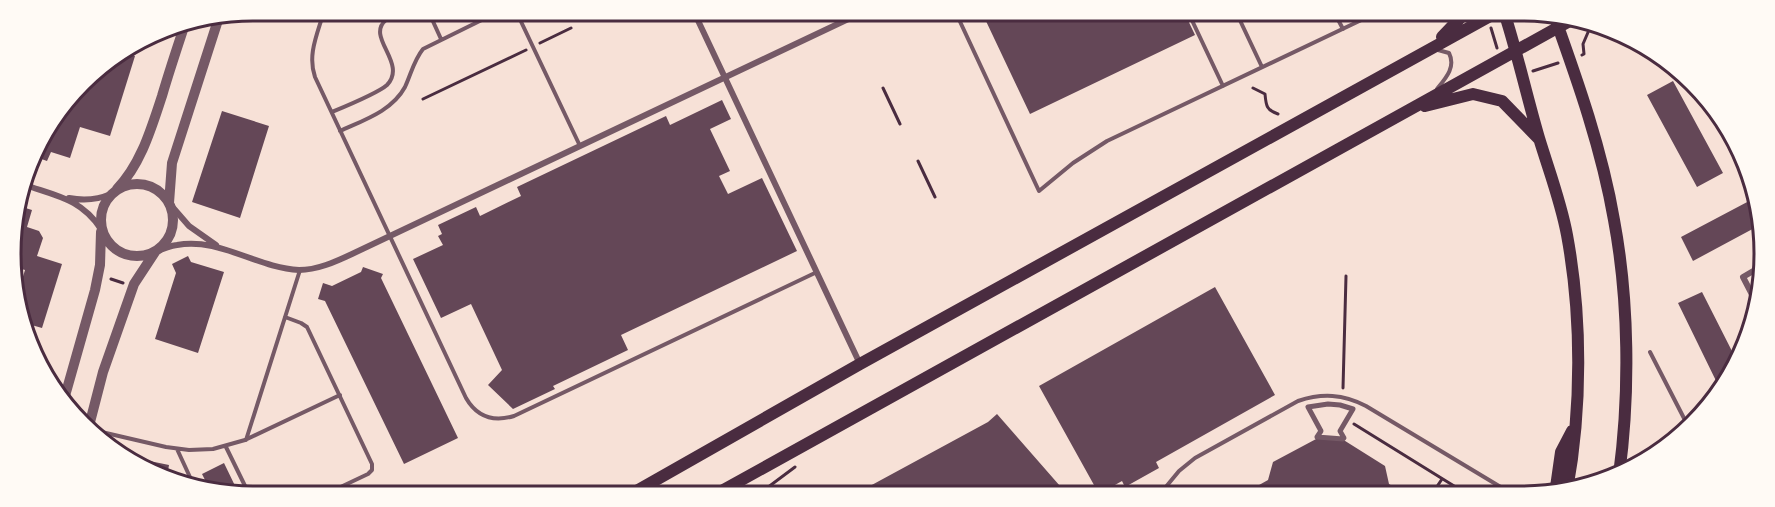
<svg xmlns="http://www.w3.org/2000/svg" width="1775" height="507" font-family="'Public Sans',sans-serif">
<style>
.building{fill:#644757}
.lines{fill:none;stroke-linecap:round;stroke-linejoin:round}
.path{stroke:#4a2c40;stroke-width:3}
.service{stroke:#755966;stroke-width:4}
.pedestrian{stroke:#755966;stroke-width:5}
.minor{stroke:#755966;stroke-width:6}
.tertiary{stroke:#755966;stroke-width:10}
.primary{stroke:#4a2c40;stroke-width:12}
.rim{fill:none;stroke:#4a2c40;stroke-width:3}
</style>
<rect width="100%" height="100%" fill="#f7e1d7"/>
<!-- building -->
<path class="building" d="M268,11H300L297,20Z
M976,13L1185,14L1195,35L1030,114L985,19L980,21Z
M123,52L135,56L110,136L80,127L70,158L51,152L47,161L33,156L35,146L93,71Z
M1673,81L1723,173L1697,187L1647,95Z
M722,100L731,119L710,129L730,171L719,176L728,194L762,178L797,251L621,335L628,350L553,386L555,389L513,409L488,385L502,370L471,304L441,318L413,259L443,245L438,236L442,234L438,225L476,207L480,216L521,196L517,187L666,116L670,125Z
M222,111L269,126L240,218L192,202Z
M1751,200L1760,218V225L1693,261L1681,237Z
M19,206L32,210L27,227L39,231L43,238L37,256L62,264L42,328L21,322L19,317L17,296L25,270L14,267L11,237Z
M188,256L191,262L224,272L198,353L155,339L176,273L172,264Z
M363,267L383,274L381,278L458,438L404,464L325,301L318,299L323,283L332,286L361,272Z
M1215,287L1275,395L1156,462L1159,468L1125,487L1122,481L1099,494L1039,386Z
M1702,292L1737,361L1732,375L1720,389L1678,303Z
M997,414L1067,494L857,493L988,422Z
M1318,438L1342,439L1385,466L1389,484L1406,494H1243L1268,480L1273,462Z
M135,458L169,465L167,477L134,465Z
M224,463L238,492H211L202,474Z"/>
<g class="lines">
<!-- path -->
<path class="path" d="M1491,28L1497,48
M540,43L571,28
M1582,55L1584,54L1583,44L1589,30
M1533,71L1558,63
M883,88L900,124
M1253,88L1265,94C1266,105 1266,110 1278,114
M423,99L526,50
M918,161L935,197
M111,279L123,283
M1343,388L1346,276
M1354,424L1467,494
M1513,489L1543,492
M760,493L795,467
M1436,494V488L1442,479"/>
<!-- service -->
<path class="service" d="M324,11C318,33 307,54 315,77L466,398C477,417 494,422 514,416L817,272
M426,11L431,17L441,39
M516,11L580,146
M956,13L1039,191L1073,163L1107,141L1374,14
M1189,14L1223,86
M1237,14L1262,67
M1335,14L1343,29
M1437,89C1446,78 1456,67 1449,53L1438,50
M332,112C344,107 378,93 387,85C408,63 365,37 386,20C391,16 397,13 403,11
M340,131C364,120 392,111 405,87C411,74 414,60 423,49L500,11
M285,317L301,323L307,327L372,464V470L368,474L330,492
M1650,352L1689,428
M93,430L166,447L189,450L213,449L245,440L340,395
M246,440L300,270
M226,447L248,492
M177,449L195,488
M1160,494L1179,471L1195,458L1298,401C1322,393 1343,394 1366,406L1504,489L1503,494"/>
<!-- pedestrian -->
<path class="pedestrian" d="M1328,404L1340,405L1353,409L1340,431L1344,438L1343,439L1317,437L1321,431L1308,407Z"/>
<!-- minor -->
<path class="minor" d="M694,12L860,364
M25,185C57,196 81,199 101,229
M69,198C85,201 97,200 111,194
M169,203L189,226L216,245
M155,252C162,249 169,246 177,245C219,237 257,268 299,270C317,270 335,262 352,254L861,13
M1758,306L1743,277L1760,267"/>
<!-- tertiary -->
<path class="tertiary" d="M101 220a36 36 0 1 1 72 0a36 36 0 1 1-72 0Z
M117,189C141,164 151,129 162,96C169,72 177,48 185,24
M169,203L172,163L219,17
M63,403L95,290L100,265L101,232
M89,426L103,372L134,284L155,252"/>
<!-- primary -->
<path class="primary" d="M1505,15C1518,56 1527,97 1539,138C1549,171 1561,202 1567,235C1582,316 1582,409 1567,490
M1554,15C1578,82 1602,150 1614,220C1629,300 1630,394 1619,475
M1442,37L1463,15
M1425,106L1473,94L1502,101L1539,139
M633,493L860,364L1492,15
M718,493L1575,18
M1555,494L1561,452L1572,431"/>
</g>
<!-- crop -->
<path d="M0 0H1775V507H0ZM253 21H1522A232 232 0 0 1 1754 253V254A232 232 0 0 1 1522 486H253A232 232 0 0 1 21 254V253A232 232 0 0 1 253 21Z" fill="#fffaf5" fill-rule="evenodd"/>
<path class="rim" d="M253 21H1522A232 232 0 0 1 1754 253V254A232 232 0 0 1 1522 486H253A232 232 0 0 1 21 254V253A232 232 0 0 1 253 21Z"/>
</svg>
